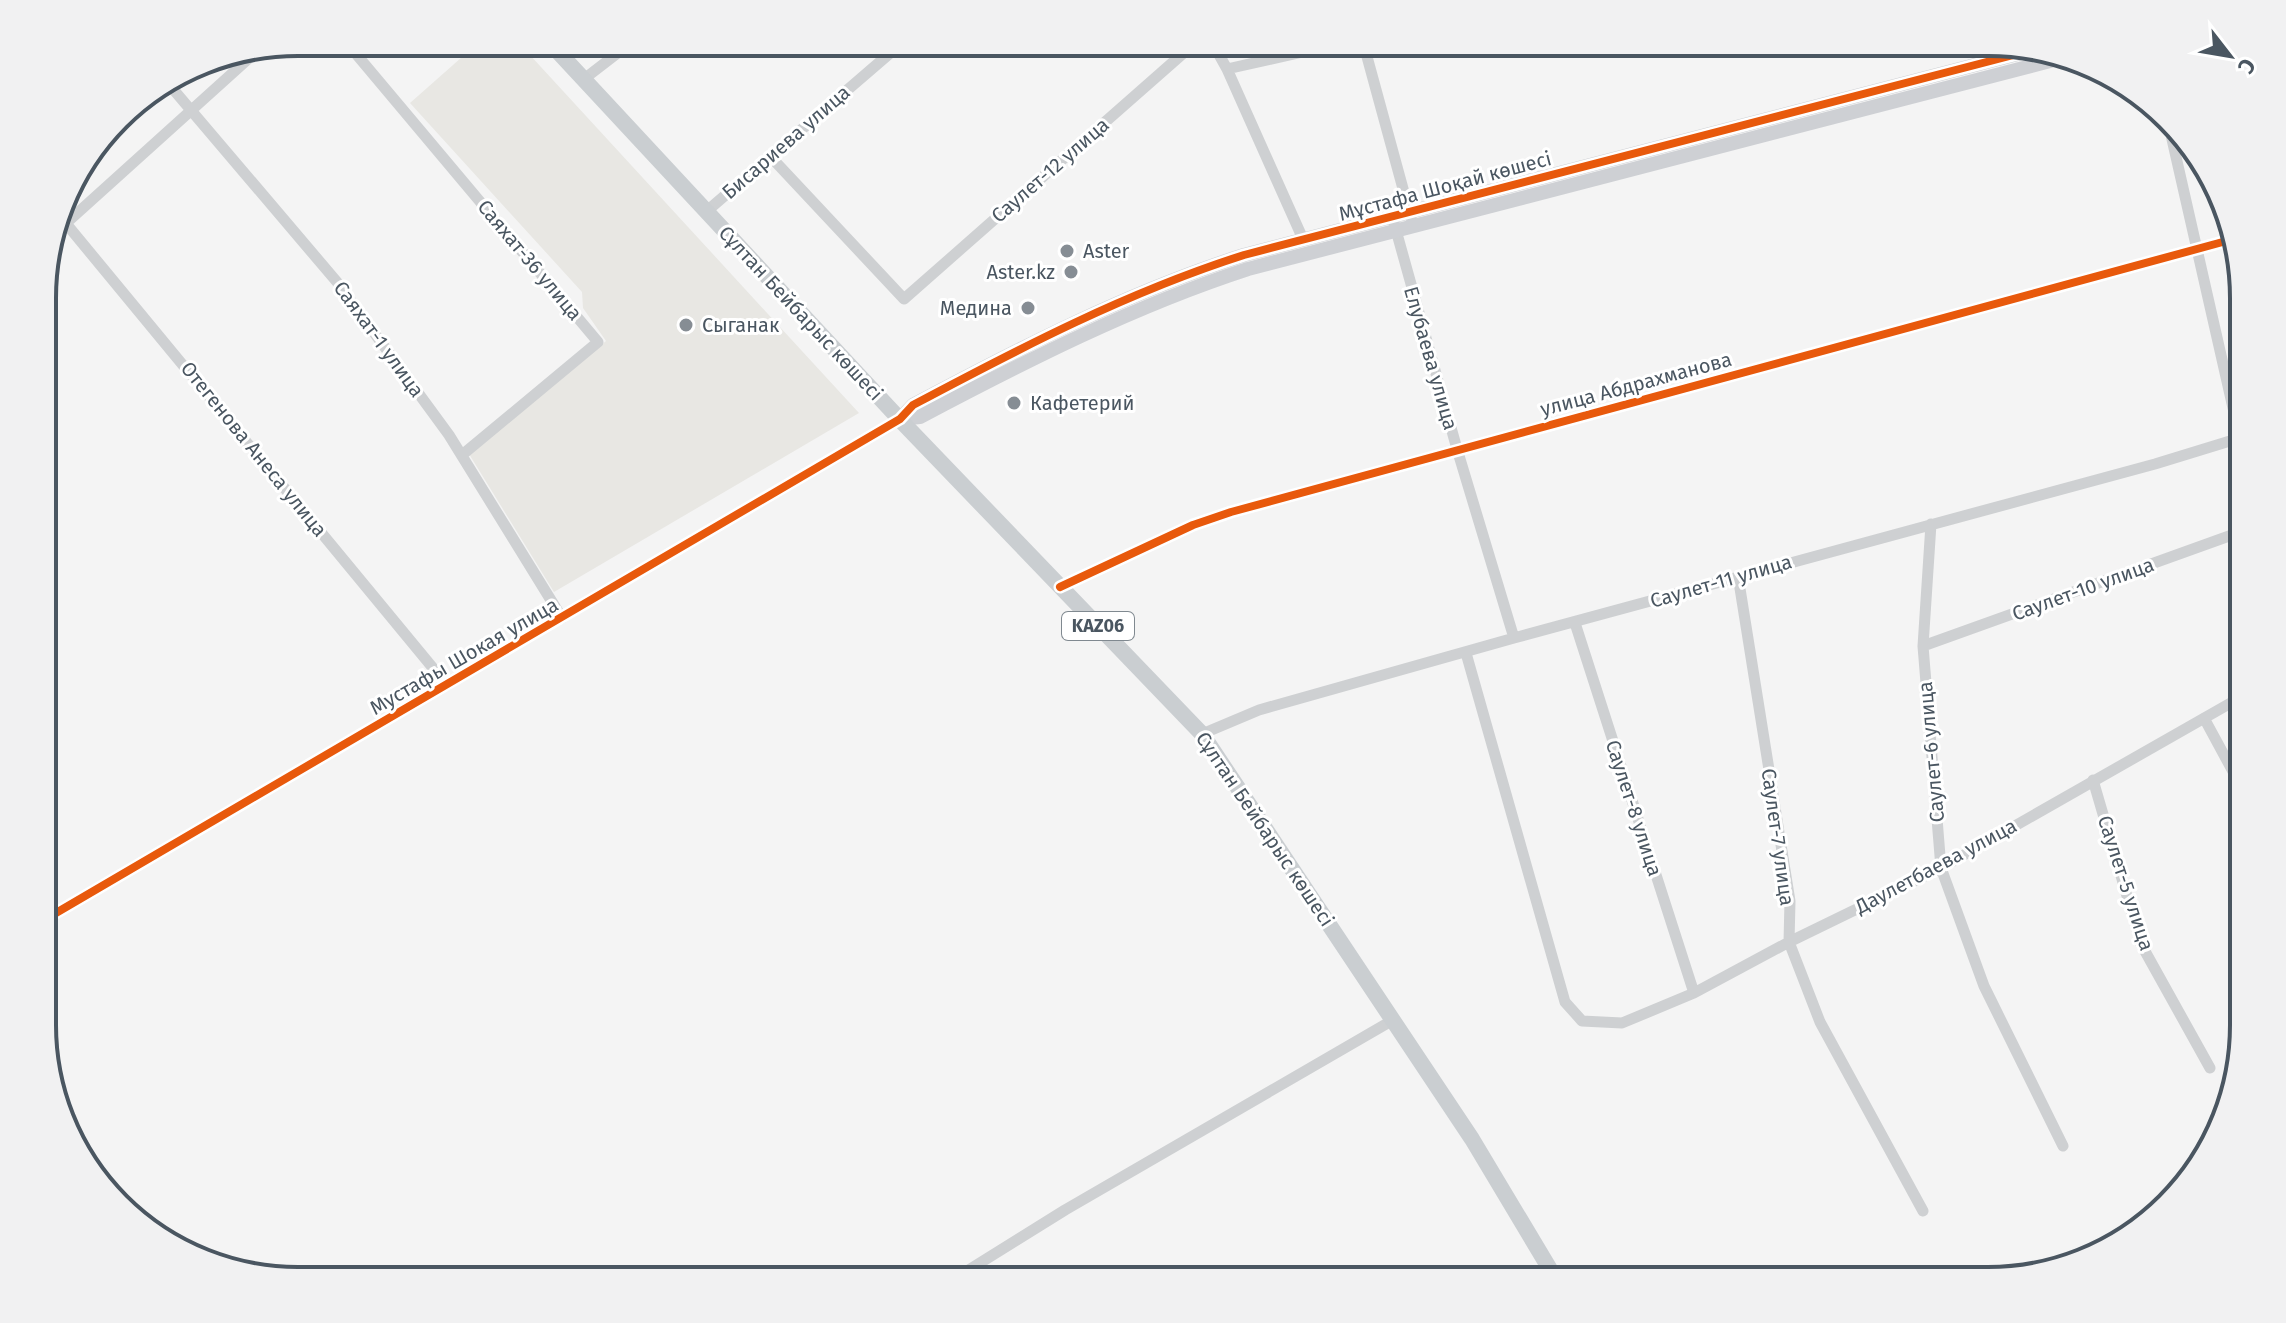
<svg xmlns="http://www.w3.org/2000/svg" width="2286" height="1323" font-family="'Fira Sans',sans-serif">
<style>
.commercial{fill:#e8e7e3}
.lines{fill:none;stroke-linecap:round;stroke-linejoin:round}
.street{stroke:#ced0d2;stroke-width:11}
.secondary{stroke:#ced0d4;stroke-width:14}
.primary{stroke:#caced1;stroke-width:16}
.cycleway-casing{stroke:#fff;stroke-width:13}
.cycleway{stroke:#e8590c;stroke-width:8}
.poi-dot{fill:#868d94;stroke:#fff;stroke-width:3}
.labels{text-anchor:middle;stroke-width:6;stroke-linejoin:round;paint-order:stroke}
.shield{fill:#fff;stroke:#808990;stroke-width:2}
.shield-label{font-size:18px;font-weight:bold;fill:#4a5661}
.street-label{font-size:20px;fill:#4a5661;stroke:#fff}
.poi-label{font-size:20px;fill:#4a5661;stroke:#fff;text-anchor:start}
.rim{fill:none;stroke:#4a5661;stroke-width:4}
</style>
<rect width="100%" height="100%" fill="#f4f4f4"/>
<!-- commercial -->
<path class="commercial" d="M479,42H518L859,413L554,592L469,454L606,341L583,308L582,292L410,103Z"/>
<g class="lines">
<!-- street -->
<path class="street" d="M346,42L598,342L462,455
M1212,42L1227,69L1303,239
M1363,42L1411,218
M1227,69L1347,42
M584,79L632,42
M167,82L337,282L449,435L562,618
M2169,126L2243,452
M770,156L904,299L1196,42
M707,211L903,42
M59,215L447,685
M1394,223L1457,449L1514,638
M53,235L258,50
M1931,524L1923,646L1941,868L1984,986L2063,1146
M1738,576L1790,901L1789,942L1820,1022L1923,1211
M1060,587L1193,525L1231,512L2230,240
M1575,623L1694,993
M1923,646L2243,531
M1466,653L1565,1002L1582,1021L1622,1023L1694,993L1789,942L1941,868L2243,696
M2204,718L2243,790
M1202,734L1259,710L1514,638L2155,464L2243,437
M2093,780L2141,944L2210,1068
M44,898L57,913
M44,920L900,419
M951,1281L1065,1210L1393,1020"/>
<!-- secondary -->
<path class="secondary" d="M900,419L920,417C1026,361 1134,306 1248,269L2054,60
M900,419L913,405C1020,348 1128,292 1244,255L2025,52"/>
<!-- primary -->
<path class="primary" d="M549,42L905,425L1202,734L1472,1139L1557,1281"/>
<!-- cycleway casing -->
<g class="cycleway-casing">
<path id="cycleway" d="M1060,587L1193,525L1231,512L2230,240
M44,920L900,419L913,405C1020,348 1128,292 1244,255L2025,52"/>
</g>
<!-- cycleway -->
<use href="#cycleway" class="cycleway"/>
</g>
<!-- markers -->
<g class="poi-dot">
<circle cx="1067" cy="251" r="8"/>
<circle cx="1071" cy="272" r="8"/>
<circle cx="1028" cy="308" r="8"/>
<circle cx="686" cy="325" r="8"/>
<circle cx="1014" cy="403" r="8"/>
</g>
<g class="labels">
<!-- shield labels -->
<rect class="shield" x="1062" y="612" width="72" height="28" rx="6"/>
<g class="shield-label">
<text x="1098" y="632">KAZ06</text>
</g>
<!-- street labels -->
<g class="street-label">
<text transform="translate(786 142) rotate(-41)" y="7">Бисариева улица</text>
<text transform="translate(1050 170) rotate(-41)" y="7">Саулет-12 улица</text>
<text transform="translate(1445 186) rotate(-15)" y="7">Мұстафа Шоқай көшесі</text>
<text transform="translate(530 260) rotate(50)" y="7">Саяхат-36 улица</text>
<text transform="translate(801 313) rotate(47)" y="7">Сұлтан Бейбарыс көшесі</text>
<text transform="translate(379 339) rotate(54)" y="7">Саяхат-1 улица</text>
<text transform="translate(1431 358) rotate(74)" y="7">Елубаева улица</text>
<text transform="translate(1636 384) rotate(-15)" y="7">улица Абдрахманова</text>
<text transform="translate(254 449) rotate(51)" y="7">Отегенова Анеса улица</text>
<text transform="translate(1721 581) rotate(-16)" y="7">Саулет-11 улица</text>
<text transform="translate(2083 589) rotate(-20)" y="7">Саулет-10 улица</text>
<text transform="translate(464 656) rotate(-30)" y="7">Мустафы Шокая улица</text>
<text transform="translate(1931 752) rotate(-95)" y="7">Саулет-6 улица</text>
<text transform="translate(1634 808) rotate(72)" y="7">Саулет-8 улица</text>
<text transform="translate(1265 829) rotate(56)" y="7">Сұлтан Бейбарыс көшесі</text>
<text transform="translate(1778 837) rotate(82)" y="7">Саулет-7 улица</text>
<text transform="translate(1936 866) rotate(-28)" y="7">Даулетбаева улица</text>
<text transform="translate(2126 883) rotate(72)" y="7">Саулет-5 улица</text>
</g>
<!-- poi labels -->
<g class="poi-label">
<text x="1083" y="258">Aster</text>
<text x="1055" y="279" text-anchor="end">Aster.kz</text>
<text x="1012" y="315" text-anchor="end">Медина</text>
<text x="702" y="332">Сыганак</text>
<text x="1030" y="410">Кафетерий</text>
</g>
</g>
<!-- crop -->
<path d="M0 0H2286V1323H0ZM298 56H1988A242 242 0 0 1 2230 298V1025A242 242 0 0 1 1988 1267H298A242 242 0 0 1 56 1025V298A242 242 0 0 1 298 56Z" fill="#f1f1f2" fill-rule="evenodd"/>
<path class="rim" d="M298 56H1988A242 242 0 0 1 2230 298V1025A242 242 0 0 1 1988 1267H298A242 242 0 0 1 56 1025V298A242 242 0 0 1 298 56Z"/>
<!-- north arrow -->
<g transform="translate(2230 56) rotate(121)" stroke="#ffffff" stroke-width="6" paint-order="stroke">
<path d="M0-6L14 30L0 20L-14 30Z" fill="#4a5661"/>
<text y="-12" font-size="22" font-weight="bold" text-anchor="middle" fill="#4a5661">С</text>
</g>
</svg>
